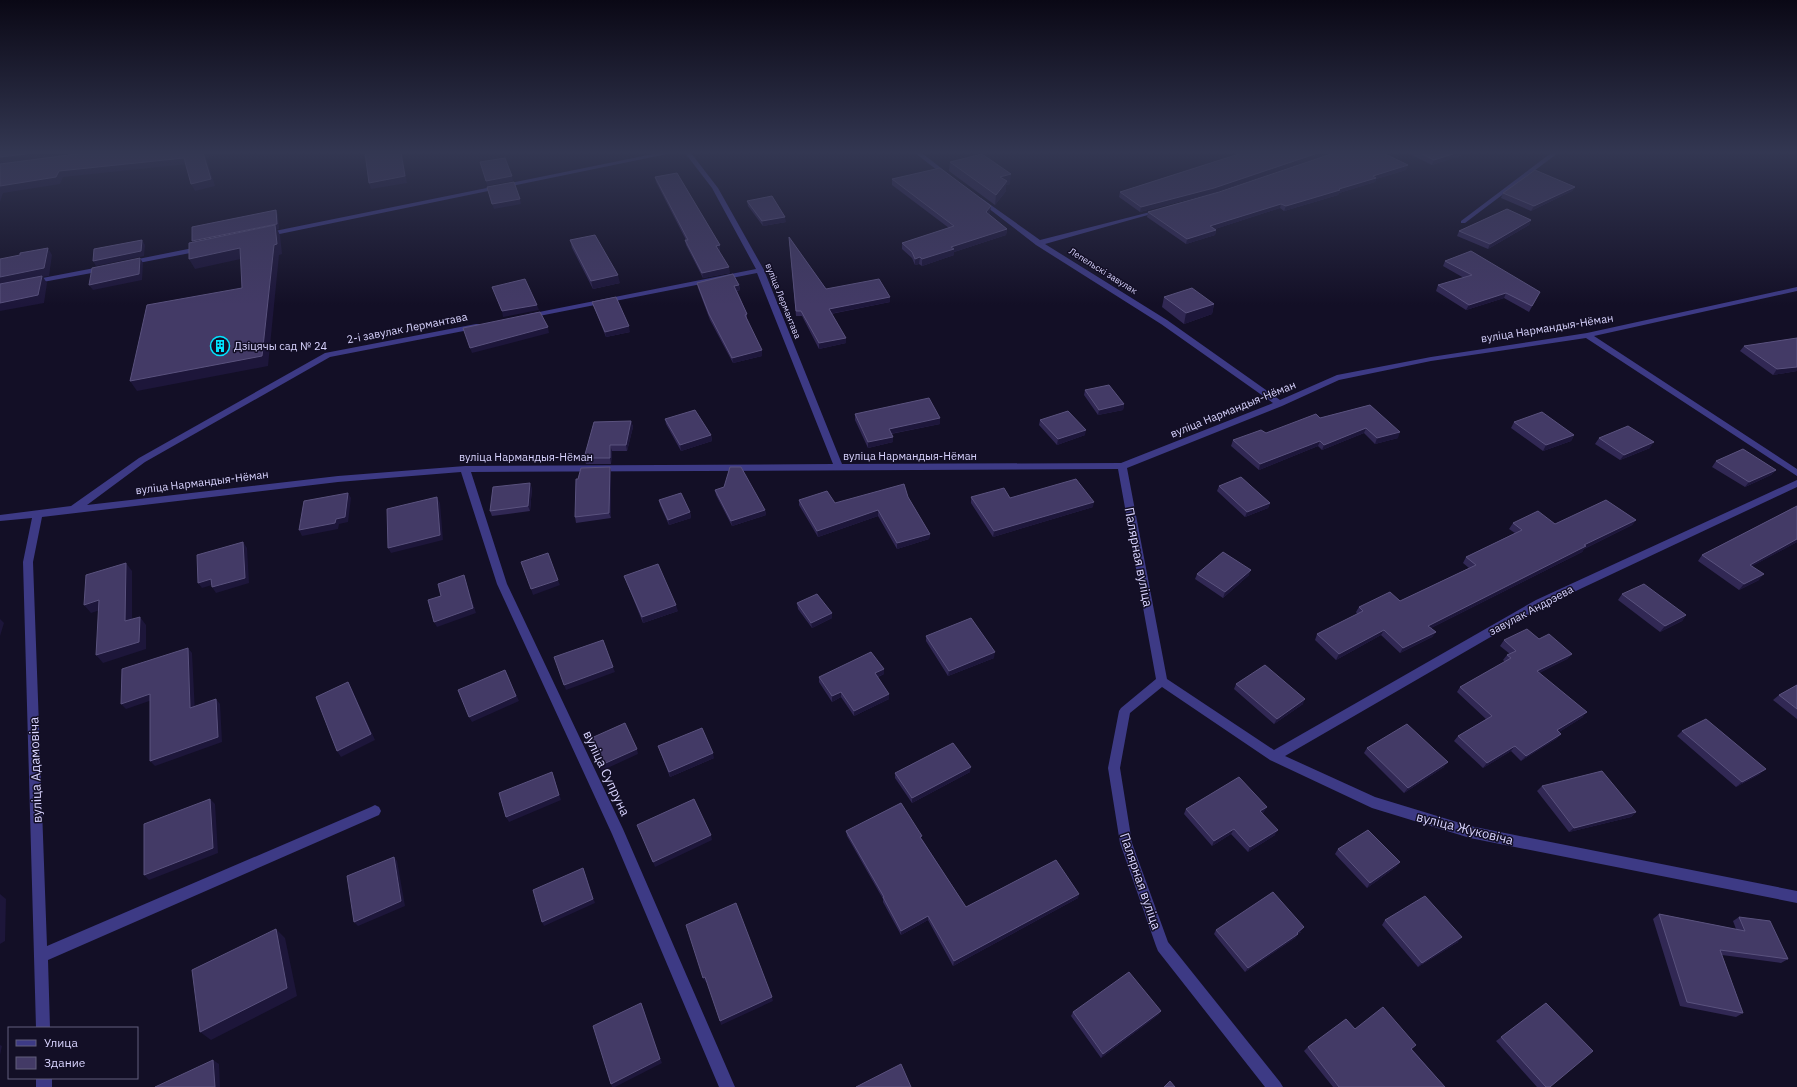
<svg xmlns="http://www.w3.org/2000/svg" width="1797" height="1087" font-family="'IBM Plex Sans',sans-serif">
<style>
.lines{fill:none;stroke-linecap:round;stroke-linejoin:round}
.minor{fill:#3d3a85;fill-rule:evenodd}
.wall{fill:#312854}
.shaded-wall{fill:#1d163a}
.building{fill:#433a66;stroke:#5a527e}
.labels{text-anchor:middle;stroke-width:3;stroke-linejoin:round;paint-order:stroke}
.far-street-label{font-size:9px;fill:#d9d4ff;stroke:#130f26}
.street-label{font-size:11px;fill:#d9d4ff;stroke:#130f26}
.poi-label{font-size:11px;fill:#d9d4ff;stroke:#130f26;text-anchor:start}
.near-street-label{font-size:13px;fill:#d9d4ff;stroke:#130f26}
</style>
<rect width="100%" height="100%" fill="#130f26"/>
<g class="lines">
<!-- minor -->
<path class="minor" d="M658,153H672L265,237L261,235L265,233Z
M685,153H691L718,188L764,270L842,464L1121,463L1273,403L1161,324L1036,245L979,201V199L981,198L1040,240L1162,209V211L1045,244L1167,320L1280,400L1337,375L1431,357L1587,333L1797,287V291L1594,336L1797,469V476L1586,338L1431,361L1339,380L1282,406L1127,468L1167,679L1274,750L1536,600L1797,480V487L1544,606L1285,756L1375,797L1470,826L1797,891V903L1470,838L1372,808L1270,760L1162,687L1130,713L1120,768L1132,843L1168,942L1280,1082L1283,1087H1265L1158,951L1156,946L1120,843L1108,768L1119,711L1121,708L1156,679L1118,469L471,472L507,584L623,829L735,1087H719L612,834L497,584L461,472L338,482L42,517L33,562L47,946L371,807L375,805L379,807L381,811L379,815L48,960L50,1028H36L23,562L32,518L0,521V515L71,506L139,458L325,353L476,324H479V328L330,357L145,462L87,505L338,476L465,466L833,464L757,273L529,318L525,316L529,314L756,269L712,188Z
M915,153H922L951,176L946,177Z
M1551,153H1558L1465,223H1461V221Z
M203,246L207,248L206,250L128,265L124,263L128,261Z
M105,266L109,268L108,270L32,284L28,282L32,280Z
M36,1078H52V1087H36Z"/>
</g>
<!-- wall -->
<path class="wall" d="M1239,153H1331L1213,193L1140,212L1119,197L1120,192L1239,154Z
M1408,153H1468L1432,165Z
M950,162L1010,184L1006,185V191L995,205L949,171Z
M1406,170L1376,179L1375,182L1339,193L1338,195L1284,211L1280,208L1215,229L1216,230L1215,235L1186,244L1147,217L1148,212L1219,192Z
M655,177L720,245V250L719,251L730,273L703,278L686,245L685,240H686L656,182Z
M892,179L990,212L989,214L1007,229L1006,235L954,252V255L922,266L919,264L915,265L912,258L902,249V243L949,228L892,185Z
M1575,187L1572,191L1531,211L1501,198L1503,193Z
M747,201L786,222L763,226L748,206Z
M1531,220L1529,225L1488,249L1457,236L1459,231Z
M789,237L826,289L890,297V302L831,314L846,343L819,349L802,316H796Z
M570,240L620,283L593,289L572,248Z
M1445,261L1540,292L1529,312L1504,298L1466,310L1436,291L1438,285L1464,278L1443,266Z
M697,283L739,285L740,290L737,291L747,314V319L762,356L733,363L710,320L698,288Z
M1164,297L1214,304L1212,314L1184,324L1162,307Z
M592,302L630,332L606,337Z
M1744,346L1797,371L1773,375L1740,351Z
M1085,390L1124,404L1123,410L1098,415L1084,395Z
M1370,405L1398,438L1375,444L1364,433L1322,450L1318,446L1259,470L1231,446L1233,440L1266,433L1320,418Z
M855,414L940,424L891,434L893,442L868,448L855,420Z
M665,419L711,435L712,441L681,451L666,424Z
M1040,420L1085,435L1057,445L1039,425Z
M631,421L633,427L627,451H612L611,464H586L584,458Z
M1514,422L1574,435L1571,441L1543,451L1511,428Z
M1599,438L1650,448L1620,460L1595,444Z
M1716,461L1776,470L1771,475L1745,487L1712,467Z
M610,467L611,473V518L576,523L575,517L578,479Z
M1219,486L1270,503L1268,508L1245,517L1217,491Z
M724,487L765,510L766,515L732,526L716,495L715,490Z
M532,488L530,511L492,516L490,511Z
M908,497L930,534L929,539L897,549L878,516L818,537L799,505V500L835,503Z
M971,497L1010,498L1093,507L993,537L971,503Z
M659,500L690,512L691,518L669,525L660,505Z
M1797,506V542L1752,566L1759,580L1739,590L1698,561L1702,555Z
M1636,520L1632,525L1584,549L1582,552L1431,628L1436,632L1432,637L1400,653L1381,635L1336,660L1315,640L1317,634L1357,614L1356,612L1359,607L1400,601L1469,568L1463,563L1466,557L1515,533L1509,529L1513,523L1555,524Z
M1197,574L1249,575L1223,598L1195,579Z
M624,576L678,611L643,623L626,581Z
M1622,594L1686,615L1682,621L1660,632L1618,600Z
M797,603L832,618L812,628L798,609Z
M926,636L994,658L948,676L926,641Z
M1539,639L1572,654L1567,659L1539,673L1583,717L1559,732L1561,734L1556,739L1521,761L1511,751L1483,768L1454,741L1458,736L1486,719L1457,692L1460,687L1505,662L1503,660L1507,655L1510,654L1500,646L1504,640Z
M884,674L878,677L889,699L854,716L841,697L832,702L819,682V677Z
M1236,684L1303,704L1274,724L1234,689Z
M1797,685V719L1773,700L1779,695Z
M1682,731L1760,774L1736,787L1677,736Z
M658,746L714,758L670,777Z
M1367,748L1444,767L1404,793L1364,753Z
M970,772L912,803L895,778V773Z
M1542,786L1636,812L1631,817L1569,832L1537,791Z
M1186,809L1264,812L1262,813L1275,835L1248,852L1231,834L1212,846L1184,814Z
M846,831L922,839L966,907L1078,898L953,966L928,920L901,935L883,902V899L847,836Z
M1338,849L1400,862L1396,867L1367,888L1335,854Z
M1659,914L1736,929L1733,921L1739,917L1788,959L1781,963L1722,955L1743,1013L1736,1017L1680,1006L1653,919Z
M1385,920L1458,942L1418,967L1382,925Z
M1216,930L1301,932L1298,934L1295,938L1245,972L1214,934Z
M1546,1003L1550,1087H1537L1496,1041Z
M1161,1011L1158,1015L1101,1058L1071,1016L1073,1012Z
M1355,1029L1412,1049L1445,1087H1333L1304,1051L1308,1047Z"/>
<!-- shaded-wall -->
<path class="shaded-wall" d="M34,153H93L0,164V157Z
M203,153H232L206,157L215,186L195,191L191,184Z
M262,153H285L264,156Z
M401,153H402L407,183L371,189L369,183Z
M1318,153H1331L1213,193L1140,212L1141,207Z
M1456,153H1468L1432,165L1434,160Z
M184,158L188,164L63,177L60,184L3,193L0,202V186L59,171Z
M1408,165L1406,170L1376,179L1375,182L1339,193L1338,195L1284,211L1286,206L1339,189L1373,176Z
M1011,174L1010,184L1006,185V191L995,205L996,195L1000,177Z
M512,176L513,181L487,186L486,181Z
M1575,187L1572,191L1531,211L1534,206Z
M520,199L521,204L494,209L492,204Z
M1281,204L1280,208L1209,231L1210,226Z
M991,206L990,212L986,218V212Z
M276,210L278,215L279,229H277L280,235L282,254L279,255L268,366L137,391L130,381L262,356L274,245L195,246L192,241Z
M785,217L786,222L763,226L762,221Z
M1531,220L1529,225L1488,249L1490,244Z
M1007,229L1006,235L954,252V255L922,266V259L951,247Z
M1216,230L1215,235L1186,244L1187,239Z
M142,240L145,245L144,256L96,266L93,261Z
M720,245V250L717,251L716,246Z
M48,248L52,255L49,276L43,277L47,283L44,303L0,311V277Z
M240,248L245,258L195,269L189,259Z
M920,257L919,264L915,265V259Z
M140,258L143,263L142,280L93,290L89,285Z
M729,267L730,273L703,278L702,273Z
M618,275L620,283L593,289L591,281Z
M739,285L740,290L735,291L734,286Z
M1506,293L1504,298L1466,310L1469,305Z
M890,297V302L829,314V309Z
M1214,304L1212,314L1184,324L1186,313Z
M537,305L539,310L503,317L502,311Z
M629,326L630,332L606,337L605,332Z
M548,327L549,333L472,353L470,348Z
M846,338V343L819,349V343Z
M762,350V356L733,363L732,358Z
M1797,367V371L1773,375L1777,369Z
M1124,404L1123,410L1098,415L1099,410Z
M940,418V424L889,434V429Z
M631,421L633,427L627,451L626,445Z
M1366,428L1364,433L1322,450L1324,445Z
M1086,430L1085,435L1057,445L1058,439Z
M1400,432L1398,438L1375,444L1377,438Z
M711,435L712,441L681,451L680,445Z
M1574,435L1571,441L1543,451L1546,445Z
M893,437V442L868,448V442Z
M1320,441L1318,446L1259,470L1260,464Z
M1654,442L1650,448L1620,460L1624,455Z
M610,445L612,451L611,464L610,458Z
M610,467L611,473V518L609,513Z
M1776,470L1771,475L1745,487L1749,482Z
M530,483L532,488L530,511L528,506Z
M348,493L351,498L348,522L339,524L338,529L302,536L299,530L336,519Z
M437,497L440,503L443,540L391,553L388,548Z
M1094,502L1093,507L993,537L994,531Z
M1270,503L1268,508L1245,517L1247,512Z
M765,510L766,515L732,526L731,521Z
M878,510V516L818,537L817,531Z
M690,512L691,518L669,525L668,520Z
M1636,520L1632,525L1584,549L1582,552L1425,631L1428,626L1584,545Z
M930,534L929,539L897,549V543Z
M1797,539V542L1745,570L1750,565Z
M243,542L247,548L249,583L216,593L212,587Z
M126,563L132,571V629L125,621Z
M1251,570L1249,575L1223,598L1225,592Z
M1764,574L1759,580L1739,590L1744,584Z
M464,575L466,581L476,613L437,627L434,622Z
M211,579L215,584L202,588L198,583Z
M558,580L560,585L533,595L531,589Z
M99,600L106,608L91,613L84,605Z
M676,605L678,611L643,623L642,617Z
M832,613V618L812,628L811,623Z
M1686,615L1682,621L1660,632L1665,626Z
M140,617L146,625V649L103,663L96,655Z
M0,619L4,623L0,636Z
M1384,630L1381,635L1336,660L1339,654Z
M1436,632L1432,637L1400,653L1403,648Z
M188,648L192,653L195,713L190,708Z
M995,652L994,658L948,676L949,671Z
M1572,654L1567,659L1533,676L1537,671Z
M613,667L615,672L566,690L564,685Z
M884,669V674L875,678V673Z
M505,670L519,701L472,722L469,717Z
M348,682L351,687L375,740L341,757L337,751Z
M841,692V697L832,702V696Z
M150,694L155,699L126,709L121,704Z
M889,694V699L854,716V711Z
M216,699L220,704L222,742L155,766L150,761Z
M1305,699L1303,704L1274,724L1277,719Z
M1587,712L1583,717L1553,736L1557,730Z
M1561,734L1556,739L1521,761L1526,756Z
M1515,746L1511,751L1483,768L1487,763Z
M637,749L638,754L601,771L599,766Z
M713,753L714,758L670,777L669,772Z
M1448,762L1444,767L1404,793L1408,788Z
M971,767L970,772L912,803V798Z
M1766,769L1760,774L1736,787L1742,782Z
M552,772L554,777L561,800L509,822L506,817Z
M210,799L215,804L218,853L149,880L144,875Z
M1267,807L1264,812L1258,816L1260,811Z
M1636,812L1631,817L1569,832L1574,828Z
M1234,829L1231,834L1212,846L1214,841Z
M1278,830L1275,835L1248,852L1250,847Z
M711,835L712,840L655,867L653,862Z
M394,857L397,861L405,906L358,926L354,922Z
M1400,862L1396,867L1367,888L1370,883Z
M583,868L585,873L595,903L544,926L542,922Z
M0,894L6,899L5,941L0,944Z
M1079,894L1078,898L953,966L954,961Z
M928,916V920L901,935V931Z
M1304,927L1295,938L1245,972L1248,968Z
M276,929L285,938L297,996L211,1040L200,1032Z
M1462,937L1458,942L1418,967L1422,963Z
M705,977L707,981L705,982L703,978Z
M772,997L773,1001L721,1025L720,1021Z
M641,1003L643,1007L662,1063L615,1087H612L611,1084Z
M1161,1011L1158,1015L1101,1058L1103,1054Z
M0,1045L2,1046L0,1055Z
M213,1060L219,1064L220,1087H215Z"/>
<!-- building -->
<path class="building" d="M0,153H34L0,157Z
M84,153H203L211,179L191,184L184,158L59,171L56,177L0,186V164Z
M365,153H401L405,176L369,183Z
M1242,153H1318L1214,188L1141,207L1120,192Z
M1334,153H1383L1408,165L1373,176L1376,178L1339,189L1340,190L1286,206L1281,204L1210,226L1216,230L1187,239L1148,212L1219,192Z
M1420,153H1456L1434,160Z
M982,154L1011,174L1000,177L1007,181L996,195L950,162Z
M505,158L512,176L486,181L480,162Z
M940,168L991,206L986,212L1007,229L951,247L954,249L922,259L920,257L915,259L912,252L902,243L954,226L892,179Z
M1535,170L1575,187L1534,206L1503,193Z
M677,173L720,245L716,246L729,267L702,273L685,240H688L655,177Z
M514,182L520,199L492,204L487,187Z
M772,196L785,217L762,221L747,201Z
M1507,209L1531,220L1490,244L1459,231Z
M276,210L277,224L192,241V227Z
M275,225L277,244L274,245L262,356L130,381L147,305L242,288L240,248L189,259V243Z
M595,235L618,275L591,281L570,240Z
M789,237L826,289L879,279L890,297L829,309L846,338L819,343L801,311H796Z
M142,240L141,251L93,261L94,249Z
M48,248L44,268L0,277V259L20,255V253Z
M1471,251L1540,292L1532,306L1506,293L1469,305L1438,285L1472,275L1445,261Z
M140,258L139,274L89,285L92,268Z
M733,274L739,285L734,286L747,314L745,315L762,350L732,358L709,314L697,283Z
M42,276L38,295L0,303V284Z
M525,279L537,305L502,311L492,287Z
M1192,288L1214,304L1186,313L1164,297Z
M616,297L629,326L605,332L592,302Z
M540,312L548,327L470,348L463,328Z
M1797,338V367L1777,369L1744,346Z
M1109,385L1124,404L1099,410L1085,390Z
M929,398L940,418L889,429L893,437L868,442L855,414Z
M1370,405L1400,432L1377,438L1366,428L1324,445L1320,441L1260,464L1233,440L1261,430L1266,433L1316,414L1320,418Z
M695,410L711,435L680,445L665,419Z
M1068,411L1086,430L1058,439L1040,420Z
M1542,412L1574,435L1546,445L1514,422Z
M631,421L626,445H610V458H584L594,422Z
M1628,426L1654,442L1624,455L1599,438Z
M1743,449L1776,470L1749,482L1716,461Z
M610,467L609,513L575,517L576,479H578L581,468Z
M730,467H741L765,510L731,521L715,490L724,487Z
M1241,477L1270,503L1247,512L1219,486Z
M1076,479L1094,502L994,531L971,497L1004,488L1010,498Z
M530,483L528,506L490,511L493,487Z
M904,484L908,497L930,534L897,543L878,510L817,531L799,500L827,491L835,503Z
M348,493L345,517L336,519L335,523L299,530L304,501Z
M681,493L690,512L668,520L659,500Z
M437,497L440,535L388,548L387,509Z
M1606,500L1636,520L1584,545L1586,546L1428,626L1436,632L1403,648L1384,630L1339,654L1317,634L1363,611L1359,607L1390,592L1400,601L1476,565L1466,557L1522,530L1513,523L1538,511L1555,524Z
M1797,506V539L1750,565L1764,574L1744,584L1702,555Z
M243,542L245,578L212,587L211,579L198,583L197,555Z
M1223,552L1251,570L1225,592L1197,574Z
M548,553L558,580L531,589L521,562Z
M126,563L125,621L140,617L139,642L96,655L99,600L84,605L86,575Z
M658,564L676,605L642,617L624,576Z
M464,575L473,608L434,622L428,600L441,596L438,584Z
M1644,584L1686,615L1665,626L1622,594Z
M817,594L832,613L811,623L797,603Z
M971,618L995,652L949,671L926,636Z
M1527,629L1539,639L1549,634L1572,654L1537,671L1587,712L1557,730L1561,734L1526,756L1515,746L1487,763L1458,736L1492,716L1460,687L1511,658L1507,655L1516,651L1504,640Z
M603,640L613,667L564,685L554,657Z
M188,648L190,708L216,699L218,737L150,761V694L121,704L122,669Z
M871,652L884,669L875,673L889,694L854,711L841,692L832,696L819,677Z
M1265,665L1305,699L1277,719L1236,684Z
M505,670L516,696L469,717L458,690Z
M348,682L371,734L337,751L316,697Z
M1797,685V709L1779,695Z
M1706,719L1766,769L1742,782L1682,731Z
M625,723L637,749L599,766L587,740Z
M1407,724L1448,762L1408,788L1367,748Z
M702,728L713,753L669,772L658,746Z
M953,743L971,767L912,798L895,773Z
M1602,771L1636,812L1574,828L1542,786Z
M552,772L559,795L506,817L499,793Z
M1239,777L1267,807L1260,811L1278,830L1250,847L1234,829L1214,841L1186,809Z
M210,799L213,848L144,875V824Z
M694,799L711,835L653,862L637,825Z
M901,803L922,836L920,837L966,907L1056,860L1079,894L954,961L928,916L901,931L883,897H884L846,831Z
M1368,830L1400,862L1370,883L1338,849Z
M394,857L401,901L354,922L347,876Z
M583,868L593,899L542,922L533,890Z
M1273,892L1304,927L1297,933L1298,934L1248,968L1216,930Z
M1425,896L1462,937L1422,963L1385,920Z
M736,903L772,997L720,1021L705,977L703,978L686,925Z
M1659,914L1745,931L1739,917L1770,921L1788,959L1720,950L1743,1013L1687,1002Z
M276,929L287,988L200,1032L192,970Z
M1129,972L1161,1011L1103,1054L1073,1012Z
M641,1003L660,1059L611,1084L593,1026Z
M1546,1003L1593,1051L1550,1087H1546L1501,1037Z
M1383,1007L1416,1045L1411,1049L1445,1087H1339L1308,1047L1346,1019L1355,1029Z
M213,1060L215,1087H155Z
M901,1064L911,1087H856Z
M1170,1081L1175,1087H1164Z"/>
<!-- sky -->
<linearGradient id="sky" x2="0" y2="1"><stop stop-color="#0a0815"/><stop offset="0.5" stop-color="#333752"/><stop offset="1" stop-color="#333752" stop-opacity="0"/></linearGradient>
<rect width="1797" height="305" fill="url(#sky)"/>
<!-- icons -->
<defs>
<g id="building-ring" transform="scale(1)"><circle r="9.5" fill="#130f26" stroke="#00e5ff" stroke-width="1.5"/><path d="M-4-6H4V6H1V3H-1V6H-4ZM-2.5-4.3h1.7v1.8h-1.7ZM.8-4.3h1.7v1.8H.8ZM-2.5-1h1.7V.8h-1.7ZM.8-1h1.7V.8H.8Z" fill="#00e5ff"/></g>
</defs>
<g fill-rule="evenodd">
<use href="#building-ring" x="220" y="346"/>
</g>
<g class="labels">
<!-- far-street labels -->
<g class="far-street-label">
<text transform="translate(1103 271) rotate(32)" y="3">Лепельскі завулак</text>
<text transform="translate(783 301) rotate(68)" y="3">вуліца Лермантава</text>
</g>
<!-- street labels -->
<g class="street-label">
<text transform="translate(407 328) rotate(-11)" y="4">2-і завулак Лермантава</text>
<text transform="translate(1547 328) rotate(-9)" y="4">вуліца Нармандыя-Нёман</text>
<text transform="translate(1233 409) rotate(-22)" y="4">вуліца Нармандыя-Нёман</text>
<text x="910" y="460">вуліца Нармандыя-Нёман</text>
<text x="526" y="461">вуліца Нармандыя-Нёман</text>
<text transform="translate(202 482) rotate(-7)" y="4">вуліца Нармандыя-Нёман</text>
<text transform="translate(1531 610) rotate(-28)" y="4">завулак Андрэева</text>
</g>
<!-- poi labels -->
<g class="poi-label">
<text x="234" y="350">Дзіцячы сад № 24</text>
</g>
<!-- near-street labels -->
<g class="near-street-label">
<text transform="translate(1139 557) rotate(79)" y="5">Палярная вуліца</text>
<text transform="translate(35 770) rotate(-92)" y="5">вуліца Адамовіча</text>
<text transform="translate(607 773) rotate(65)" y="5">вуліца Супруна</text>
<text transform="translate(1465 828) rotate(14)" y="5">вуліца Жуковіча</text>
<text transform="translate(1141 881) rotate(71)" y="5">Палярная вуліца</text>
</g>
</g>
<!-- legend -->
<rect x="8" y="1027" width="130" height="52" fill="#130f26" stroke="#625e7d"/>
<rect x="16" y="1040" width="20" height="6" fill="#3d3a85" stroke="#625e7d"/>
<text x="44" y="1047" font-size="12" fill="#d9d4ff">Улица</text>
<rect x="16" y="1057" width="20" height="12" fill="#433a66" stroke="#625e7d"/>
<text x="44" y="1067" font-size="12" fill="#d9d4ff">Здание</text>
</svg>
